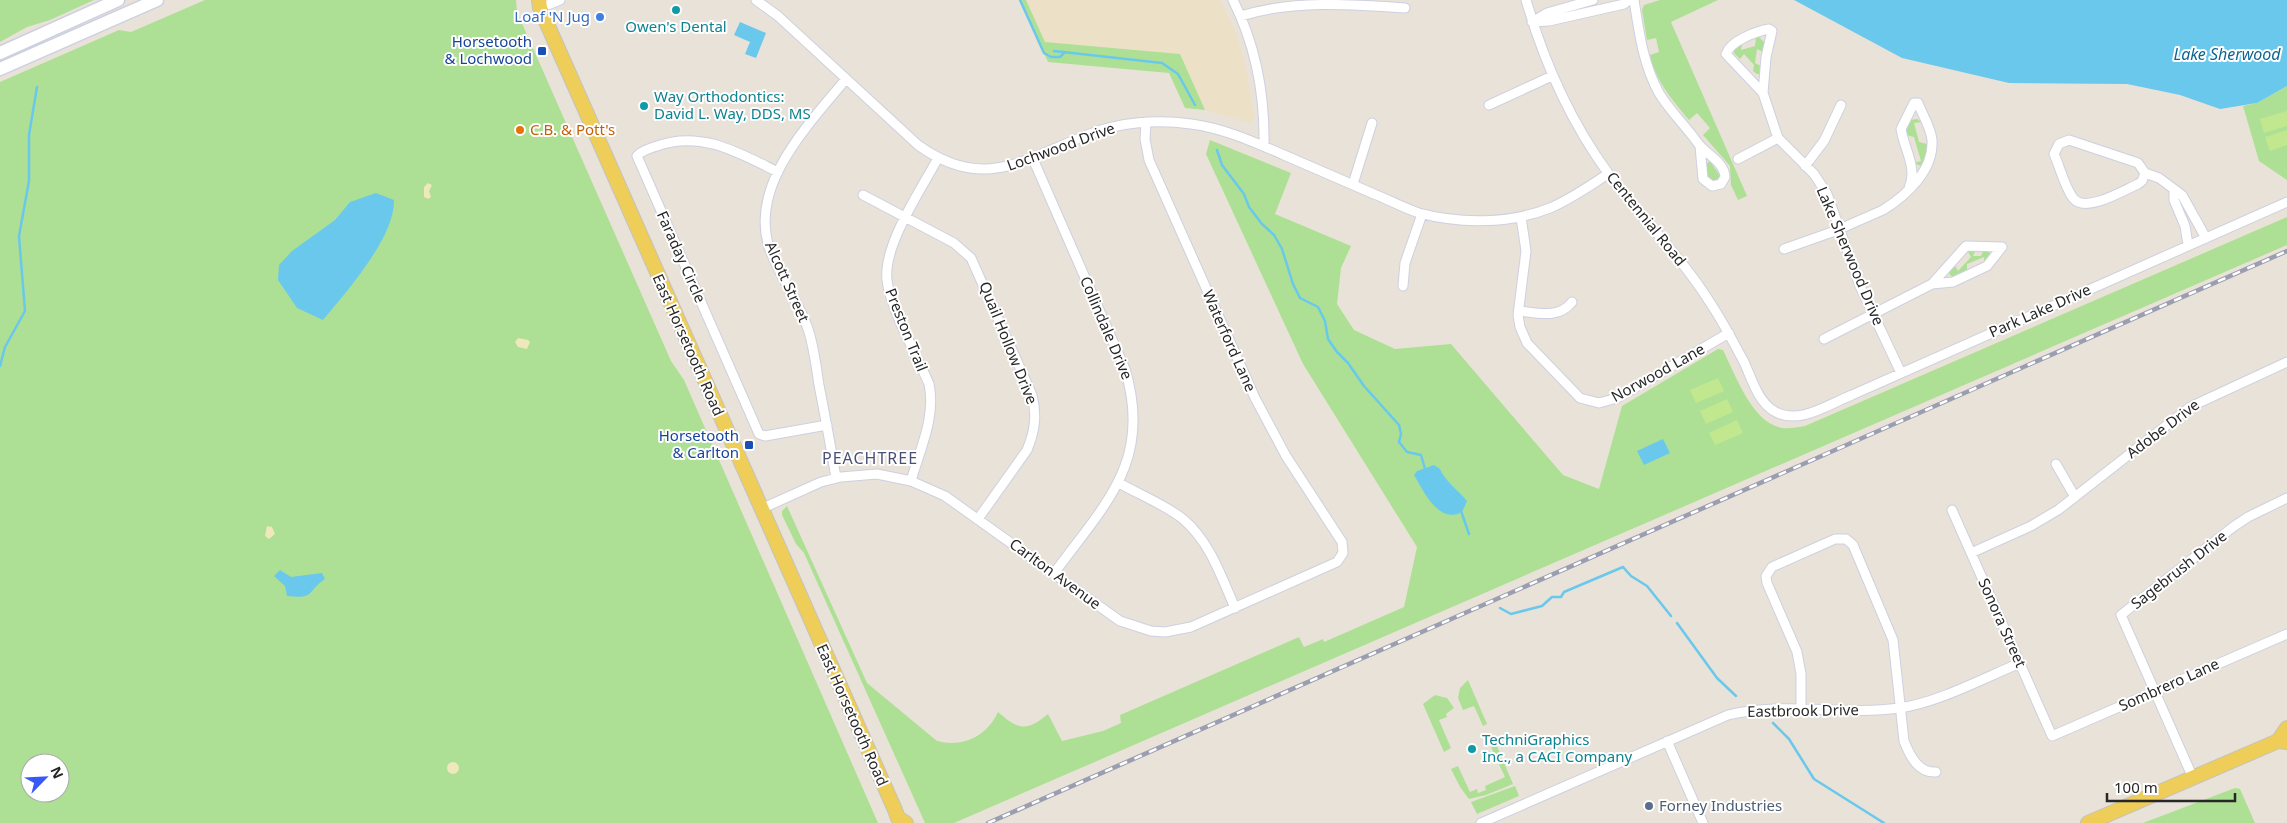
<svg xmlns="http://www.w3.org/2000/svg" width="2287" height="823" font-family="'Noto Sans',sans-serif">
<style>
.education{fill:#ece0c6}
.green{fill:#ade094;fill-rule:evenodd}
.sand{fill:#efe8ba}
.pitch{fill:#c1e88f}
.water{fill:#6ac8ec}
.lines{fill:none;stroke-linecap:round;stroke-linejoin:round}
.stream{stroke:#6ac8ec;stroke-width:2.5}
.minor-casing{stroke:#cdd0e0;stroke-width:11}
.secondary-casing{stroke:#cdd0e0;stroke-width:15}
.primary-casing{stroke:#c3c3c3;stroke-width:16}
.minor{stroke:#fff;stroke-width:9}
.secondary{stroke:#fff;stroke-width:12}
.primary{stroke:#eecd58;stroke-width:14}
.rail-casing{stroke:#9b9eb1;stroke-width:4.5}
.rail{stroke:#fff;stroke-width:2.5;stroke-dasharray:8;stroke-linecap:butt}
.culture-dot{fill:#0f9aa8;stroke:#fff;stroke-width:2}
.shop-dot{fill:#3f7fe0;stroke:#fff;stroke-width:2}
.transit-dot{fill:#1a4fb4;stroke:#fff;stroke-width:2}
.food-dot{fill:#e8710a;stroke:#fff;stroke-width:2}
.service-dot{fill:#5c6f8a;stroke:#fff;stroke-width:2}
.labels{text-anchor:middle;stroke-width:4;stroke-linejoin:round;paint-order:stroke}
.shop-label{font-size:15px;fill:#366cbe;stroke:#fff;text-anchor:end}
.culture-label{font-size:15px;fill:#0d838f;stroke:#fff;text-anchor:start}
.transit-label{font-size:15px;fill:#164399;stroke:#fff;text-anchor:end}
.food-label{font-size:15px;fill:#c56008;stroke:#fff;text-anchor:start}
.street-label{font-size:15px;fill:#272727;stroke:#fff}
.service-label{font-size:15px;fill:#4e5e75;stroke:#fff;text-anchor:start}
.water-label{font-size:16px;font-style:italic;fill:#0e6493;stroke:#fff}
.neighbourhood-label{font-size:16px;letter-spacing:1px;fill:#485076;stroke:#fff}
</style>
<rect width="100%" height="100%" fill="#e9e2d8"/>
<!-- education -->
<path class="education" d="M1026,0H1220L1236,33L1247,72L1254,120L1250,123L1205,110L1179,54L1045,42Z"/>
<!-- green -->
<path class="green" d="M0,0H94L50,20L27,27L0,42Z
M205,0H516L517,12L671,361L684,380L878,823H0V82L119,30L131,32ZM30,763H60V793H30Z
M1020,0H1026L1045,42L1180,54L1205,110L1185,108L1169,73L1048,62Z
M1660,0H1718L1671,22L1747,196L1738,200L1731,185L1730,166L1703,135L1710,128L1697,113L1689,120C1673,101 1655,80 1650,55L1659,52L1656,38L1647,40L1642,10L1644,5Z
M1759,37L1765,43L1763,52L1757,49L1755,63L1761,66L1760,74H1757L1753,71L1754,65L1744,54L1740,59L1734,53L1735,48L1742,44L1741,50L1755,46L1756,38Z
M2287,86V180L2259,161L2243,106L2257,103Z
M1917,119L1922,122L1914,123L1919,142L1927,144L1926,158L1921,166L1913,163L1921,161L1914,137L1906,135L1905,129L1910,120Z
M1210,140L1291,173L1275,214L1351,246L1341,268L1337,304L1354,330L1395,349L1451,344L1563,475L1599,489L1622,406L1718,349L1723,350C1735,374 1752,423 1782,428C1789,429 1798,427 1805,426L2287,217V245L954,823H925L804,553L796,544L782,515V511L787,506L867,683L937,741C963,748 987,736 998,712C1019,730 1026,732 1048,714L1062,741L1103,731L1121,723L1120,715L1299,637L1304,647L1323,639L1324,642L1404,607L1417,547L1303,364L1206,154Z
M1710,161L1720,176L1717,180L1712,181L1708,177L1706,164Z
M1976,249L1973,256H1981L1984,249L1990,253L1984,263V257L1967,264V271L1954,277L1950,275L1949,271L1954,264L1958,271L1971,257L1967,250Z
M1468,680L1487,724L1483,726L1474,706L1463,710L1458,698L1460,688Z
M1435,695L1447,698L1454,708L1446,714L1447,717L1439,720L1451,748L1444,752L1423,704Z
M1496,744L1513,784L1486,795L1469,799L1460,787L1451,769L1458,766L1470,792L1477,789L1478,793L1486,790L1485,786L1505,777L1491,747Z
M1515,786L1519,796L1477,814L1471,802Z
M2235,788L2240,789L2255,823H2143Z"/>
<!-- sand -->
<path class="sand" d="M428,183L432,185L429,191L431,197L428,199L424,197V187Z
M518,338L528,340L530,342L527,349L518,347L515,342Z
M267,526L272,527L275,534L269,539L265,536Z
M447 768a6 6 0 1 1 12 0a6 6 0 1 1-12 0Z"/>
<!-- pitch -->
<path class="pitch" d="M2287,111V126L2264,133L2260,119Z
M2287,130V145L2270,151L2265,137Z
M1718,378L1724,391L1696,403L1690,390Z
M1727,399L1733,412L1706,424L1700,411Z
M1737,420L1743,433L1715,445L1709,433Z"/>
<!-- water -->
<path class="water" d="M1794,0H2287V86L2257,103L2220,109L2180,95L2127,84L2009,83L1902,58Z
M740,22L766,33L756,58L745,54L750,42L734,35Z
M376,193L394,200C395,237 347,291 323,320L297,308L278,280L279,265L292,251L335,220L350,202Z
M1663,439L1670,453L1644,465L1637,451Z
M1434,465L1440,469C1444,480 1459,491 1467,501L1463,510L1458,514C1436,520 1423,490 1414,475L1417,471Z
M280,570L291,577L322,573L325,579C305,593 316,599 287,596L285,586L274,576Z"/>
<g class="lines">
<!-- stream -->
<path class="stream" d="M1020,0L1044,53L1051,57H1060L1064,53
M1054,51L1162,63L1178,74L1195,105
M1217,150L1222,165L1244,194L1249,207L1262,224L1274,235L1282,249L1293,284L1300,298L1318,307L1325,321L1328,339L1337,352L1348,363L1364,386L1399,425L1401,434L1399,442L1407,452L1421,455L1425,469
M0,366L5,347L25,311L19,236L29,181V135L37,87
M1461,511L1469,534
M1500,608L1511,614L1542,606L1552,597H1561L1564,592L1623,567L1631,576L1647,586L1671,616
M1677,623L1717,678L1736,696
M1773,723L1789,739L1814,779L1884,823"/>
<!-- minor casing -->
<g class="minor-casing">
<path id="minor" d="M756,0L778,16L918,145C983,192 1023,160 1087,135C1119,122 1157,119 1191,124C1223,128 1254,142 1284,155C1314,168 1344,181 1374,194C1389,200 1404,208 1419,213C1460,224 1510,224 1550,208C1571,199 1589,186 1608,174
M1233,0C1256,46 1265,94 1264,146
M1526,0C1544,62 1570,121 1608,173C1640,217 1680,255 1709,301C1722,320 1732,340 1743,360C1751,376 1757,401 1774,411C1798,426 1829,404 1852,395L2287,202
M1634,0C1639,32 1643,64 1659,93C1669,110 1685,125 1697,142C1705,154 1724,161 1725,177L1721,184L1712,186L1703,179L1700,146
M540,8L560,0
M1241,16C1291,0 1351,4 1405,8
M1532,22L1549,21L1624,4L1629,0
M1532,22L1547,13L1593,0
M1769,29L1772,31L1766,57L1763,93L1726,54C1730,41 1757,31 1769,29Z
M1763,93L1778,138L1814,174L1827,194L1860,286L1901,373
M1489,105L1552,76
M1033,159L1125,369C1153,461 1105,504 1055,572
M1738,159L1778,138
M1805,166L1824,141L1841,105
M778,172C739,153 701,130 657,146C650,148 641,151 637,156L759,434L765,436L827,425
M2145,173L2142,181L2138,184C2124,190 2085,214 2073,198C2064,186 2060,167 2054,154L2059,144L2069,140L2138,163L2145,173L2159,178L2182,195L2206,238
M1353,184L1372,123
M2174,191V200L2185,226L2188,245
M863,195L954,243L971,258L1032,395C1037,415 1035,431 1027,450L978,519
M1521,217L1526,251L1518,315L1520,327L1527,343L1580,398L1599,403L1617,398L1729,333
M1784,249L1835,231L1883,210C1907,195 1934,170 1932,140C1931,128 1922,114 1918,103H1914L1901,129C1904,149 1918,168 1909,188
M1403,286L1405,263L1422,214
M1519,311C1538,313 1559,319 1572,302
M1824,339L1932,284L1953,282L1987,266L2002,247L1966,246L1932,284
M2056,464L2075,497
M836,478C831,447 825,416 819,385C816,366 814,347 808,329C798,300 779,276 769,247C749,184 810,123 846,79
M911,481C920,449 936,417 929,384C917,356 890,308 887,280C883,245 921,190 938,158
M1119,483C1140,495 1164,504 1183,519C1210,542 1221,576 1235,608
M761,509L821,482L841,477L877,474L911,481L945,496L1120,621L1151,631L1165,632L1191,627L1337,562L1343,553L1342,542L1286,456L1255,398L1149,160L1145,139L1146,122
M1952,510L2052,736L2287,634
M1971,553L2031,526L2058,510L2190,407L2287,362
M1801,710V674L1797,652L1767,583L1766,576L1772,567L1835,539H1846L1853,545L1893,640L1904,741C1910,756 1918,773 1936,772
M1667,741L1703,823
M2193,778L2121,615L2233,527L2248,517L2287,498
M1481,823L1728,715C1783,701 1843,716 1899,708C1937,703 1984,678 2020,663"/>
</g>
<!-- secondary casing -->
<g class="secondary-casing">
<path id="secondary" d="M0,53L118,0
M0,69L157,0"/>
</g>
<!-- primary casing -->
<g class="primary-casing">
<path id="primary" d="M539,0L540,8L556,44L895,810L898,818L906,823
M2278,741L2287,728
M2088,823L2278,741L2287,742"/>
</g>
<!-- minor -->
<use href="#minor" class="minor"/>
<!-- secondary -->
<use href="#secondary" class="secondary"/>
<!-- primary -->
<use href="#primary" class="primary"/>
<!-- rail casing -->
<g class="rail-casing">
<path id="rail" d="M988,823L2287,251"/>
</g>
<!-- rail -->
<use href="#rail" class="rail"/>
</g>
<!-- markers -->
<g class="culture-dot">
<circle cx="676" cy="10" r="5"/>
<circle cx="644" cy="106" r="5"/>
<circle cx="1472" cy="749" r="5"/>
</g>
<circle class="shop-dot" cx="600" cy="17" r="5"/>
<g class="transit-dot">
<rect x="537" y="46" width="10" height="10" rx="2.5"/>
<rect x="744" y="440" width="10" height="10" rx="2.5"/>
</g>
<circle class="food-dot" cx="520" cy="130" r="5"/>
<circle class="service-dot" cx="1649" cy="806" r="5"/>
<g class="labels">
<!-- shop labels -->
<g class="shop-label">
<text x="590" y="22">Loaf 'N Jug</text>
</g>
<!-- culture labels -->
<g class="culture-label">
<text x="676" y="32" text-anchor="middle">Owen's Dental</text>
<text x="654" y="102">Way Orthodontics:<tspan x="654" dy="17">David L. Way, DDS, MS</tspan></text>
<text x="1482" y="745">TechniGraphics<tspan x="1482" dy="17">Inc., a CACI Company</tspan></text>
</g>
<!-- transit labels -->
<g class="transit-label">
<text x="532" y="47">Horsetooth<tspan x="532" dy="17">&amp; Lochwood</tspan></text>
<text x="739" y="441">Horsetooth<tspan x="739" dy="17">&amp; Carlton</tspan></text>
</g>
<!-- food labels -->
<g class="food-label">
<text x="530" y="135">C.B. &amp; Pott's</text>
</g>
<!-- street labels -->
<g class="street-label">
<text transform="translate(1061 147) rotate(-20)" y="5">Lochwood Drive</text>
<text transform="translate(1646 219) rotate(51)" y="5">Centennial Road</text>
<text transform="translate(1850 256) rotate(67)" y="5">Lake Sherwood Drive</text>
<text transform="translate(681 257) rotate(66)" y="5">Faraday Circle</text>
<text transform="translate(787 282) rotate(66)" y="5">Alcott Street</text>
<text transform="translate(2040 311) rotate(-24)" y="5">Park Lake Drive</text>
<text transform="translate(1106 328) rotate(67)" y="5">Collindale Drive</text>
<text transform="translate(906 330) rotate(68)" y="5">Preston Trail</text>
<text transform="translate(1229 341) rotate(66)" y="5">Waterford Lane</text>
<text transform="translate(1008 343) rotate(68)" y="5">Quail Hollow Drive</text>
<text transform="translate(688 345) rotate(66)" y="5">East Horsetooth Road</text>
<text transform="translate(1658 373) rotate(-29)" y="5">Norwood Lane</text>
<text transform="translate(2163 429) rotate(-37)" y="5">Adobe Drive</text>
<text transform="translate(2179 570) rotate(-38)" y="5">Sagebrush Drive</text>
<text transform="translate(1055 574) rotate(36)" y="5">Carlton Avenue</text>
<text transform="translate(2002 623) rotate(66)" y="5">Sonora Street</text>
<text transform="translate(2169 685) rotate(-24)" y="5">Sombrero Lane</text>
<text transform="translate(1803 711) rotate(-1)" y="5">Eastbrook Drive</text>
<text transform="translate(852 715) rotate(66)" y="5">East Horsetooth Road</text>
</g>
<!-- service labels -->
<g class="service-label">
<text x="1659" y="811">Forney Industries</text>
</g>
<!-- water labels -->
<g class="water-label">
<text x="2227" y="60">Lake Sherwood</text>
</g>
<!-- neighbourhood labels -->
<g class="neighbourhood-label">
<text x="870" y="464">PEACHTREE</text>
</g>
</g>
<!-- north arrow -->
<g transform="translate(45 778) rotate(66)"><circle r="24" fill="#ffffff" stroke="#a9a9a9"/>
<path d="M0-4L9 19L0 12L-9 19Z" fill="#3759f7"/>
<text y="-8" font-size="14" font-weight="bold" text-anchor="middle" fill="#272727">N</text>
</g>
<!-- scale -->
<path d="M2107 793v8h128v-8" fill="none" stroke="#272727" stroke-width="2.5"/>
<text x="2114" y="793" font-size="15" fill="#272727" stroke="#ffffff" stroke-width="4" paint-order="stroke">100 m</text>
</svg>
